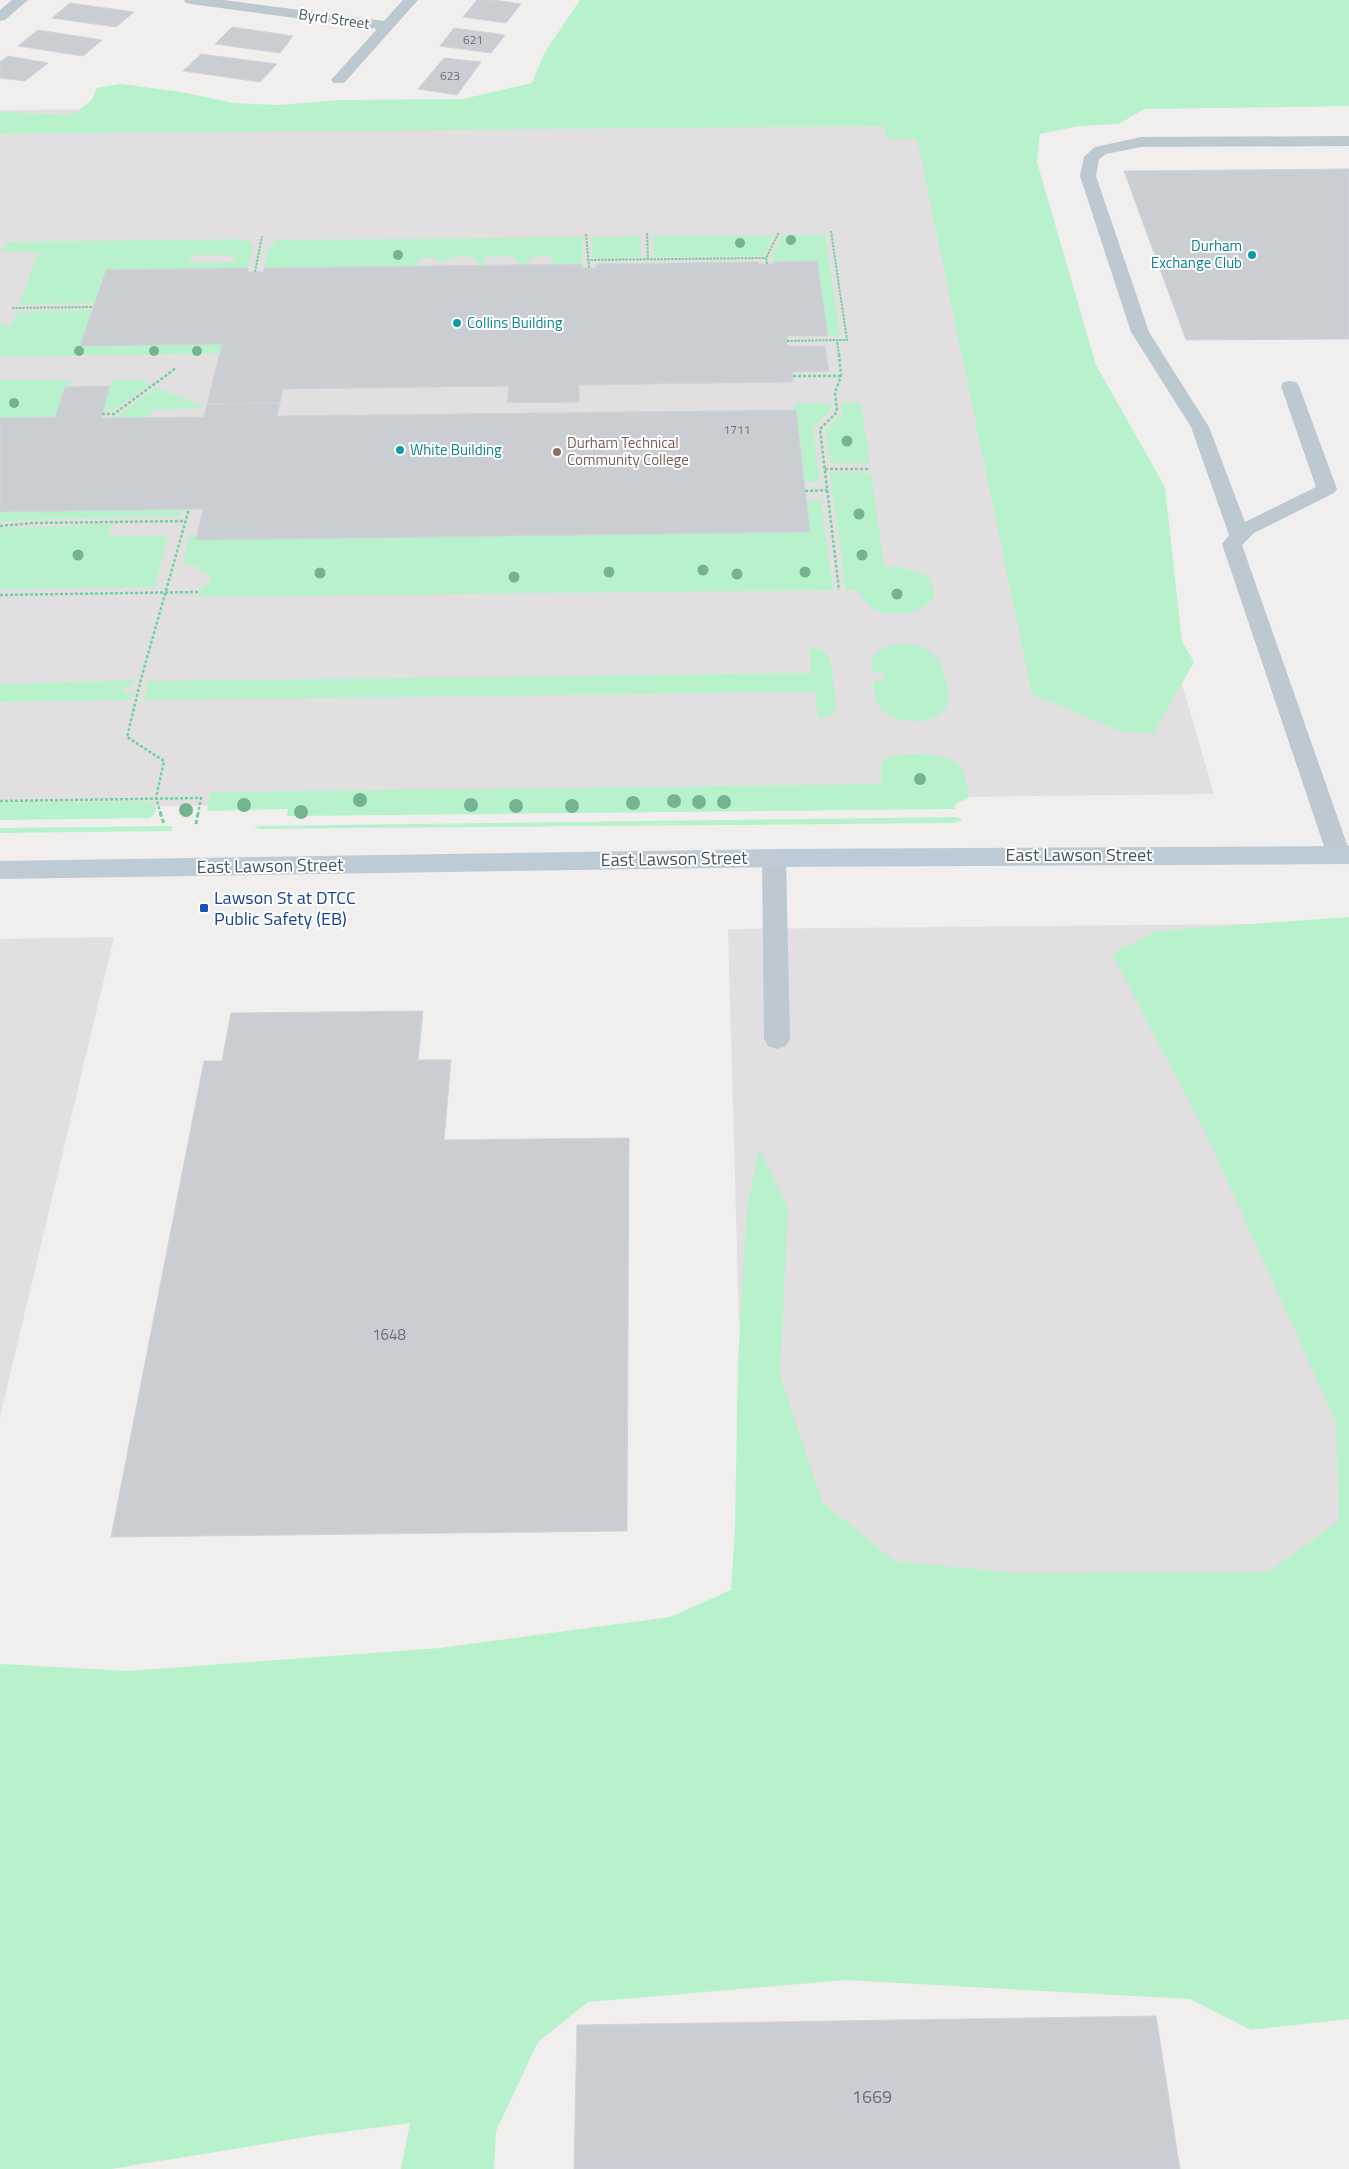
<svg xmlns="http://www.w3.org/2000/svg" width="1349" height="2169" font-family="'Titillium Web',sans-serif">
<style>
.education{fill:#e2dfe0}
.green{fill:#b8f2cc;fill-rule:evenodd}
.building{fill:#caced3;stroke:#d1d4da}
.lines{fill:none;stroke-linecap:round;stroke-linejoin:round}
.path-far2{stroke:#6ed39c;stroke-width:2;stroke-dasharray:2.5 1;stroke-linecap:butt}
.path-far1{stroke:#6ed39c;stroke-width:2.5;stroke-dasharray:3 2;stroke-linecap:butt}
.path{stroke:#6ed39c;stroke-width:3;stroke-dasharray:4 2.5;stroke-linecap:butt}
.lane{fill:#bdc9d1;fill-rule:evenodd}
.street{fill:#bdc9d1;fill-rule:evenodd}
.secondary{fill:#bdcbd7;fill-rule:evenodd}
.tree{fill:#75b490}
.culture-dot{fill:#0f9aa8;stroke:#fff;stroke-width:2}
.education-dot{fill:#8d6e63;stroke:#fff;stroke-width:2}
.transit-dot{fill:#1a4fb4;stroke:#fff;stroke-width:2}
.labels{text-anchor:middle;stroke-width:4;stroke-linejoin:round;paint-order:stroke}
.far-number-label{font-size:12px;fill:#66727a}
.far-street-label{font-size:15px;fill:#45535d;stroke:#fff}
.far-culture-label{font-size:15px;fill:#0d838f;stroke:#fff;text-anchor:start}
.far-education-label{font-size:15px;fill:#785e54;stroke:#fff;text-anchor:start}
.number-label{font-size:15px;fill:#66727a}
.street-label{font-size:18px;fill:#45535d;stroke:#fff}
.transit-label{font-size:18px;fill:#164399;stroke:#fff;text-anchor:start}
.near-number-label{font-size:18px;fill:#66727a}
</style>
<rect width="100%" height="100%" fill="#f1eeee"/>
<!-- education -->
<path class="education" d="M1012,102L1214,794L0,808V110Z
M1251,924L1349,1260V1610L771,1619L739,1321L728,929Z
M114,937L0,1417V939Z"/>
<!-- green -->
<path class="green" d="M580,0H1349V106L1144,109L1119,124L1079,126L1040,134L1037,162L1096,365L1165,487L1182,641L1194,662L1153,734L1122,732L1032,694L917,139H887L884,126L0,134V112L72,115L91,101L97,88L121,84L181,92L234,103L278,105L340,100L463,99L532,83L545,52Z
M773,235L764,256L654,257L653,236Z
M782,235H825L840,335H827L817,261L773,262V255Z
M640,236L641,257L592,258V237Z
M583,237L582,264H553L550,256L538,255L528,260L530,265H521L513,256L486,257L483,263L487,265H479L476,259C465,254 451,256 441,263L436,258H421L417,263L420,266L264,268L268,248L277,240Z
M246,239L253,246L248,268L106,270L94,303L19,304L39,252L2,251L7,242ZM192,255H235L233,262L190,263Z
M92,310L80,346L222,344L220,353L0,357V325H10L17,313Z
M0,380H71L55,417L0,418Z
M113,380H141L150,384L114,410L103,409Z
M157,387L206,408L152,410L149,417L115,418Z
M794,403H832L830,411L813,428L820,482H804Z
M841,403H861L870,463H830L825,432L842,413Z
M830,473H871L884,566C903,568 940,569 933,598C923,614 892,618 876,610C867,605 862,598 857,590H846Z
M807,500L821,501L833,590L199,597L201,587L210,583V576L197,569V566L183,563L189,535H197L196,540L809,532Z
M181,509L180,516L38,519L0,522V512Z
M111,524L108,536H168L155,587L0,589V529Z
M902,644C933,646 942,656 947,686C949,695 950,703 943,711C928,728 889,723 877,704C874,698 874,688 873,681H884L883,673H872C868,650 883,647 902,644Z
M809,646L826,652L831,662L836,709L834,715L818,719L815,692L144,700L148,681L811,673Z
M135,680L133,686L124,687L122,693H133L131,700L0,702V684Z
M909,754C926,754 954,753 963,771C967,778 967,790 969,798L955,804L956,809L287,816L288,809L207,811L210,792L881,784L882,760L890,756Z
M149,801L156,808L155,813L150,818L0,820V803Z
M957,817L963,820L952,823L260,829L253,826Z
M172,826V831L0,833V828Z
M1349,917V2019L1251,2030L1190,1999L846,1980L588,2002L538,2042L496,2131L494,2169H401L410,2123L312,2136L111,2169H0V1664L128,1671L440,1648L670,1617L731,1590L735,1528L738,1361L747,1209L759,1149L788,1208L780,1375L823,1503L895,1561L1014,1573L1268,1572L1339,1521L1336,1422L1207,1136L1112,954L1156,931Z"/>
<!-- building -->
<path class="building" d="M477,0H494L521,4L506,23L463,17Z
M70,3L134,12L116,27L52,18Z
M232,27L293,36L280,53L215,44Z
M454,28L505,35L491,53L440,46Z
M38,30L102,40L83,56L18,46Z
M201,54L277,64L260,82L183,71Z
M8,56L48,63L25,81L0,78V62Z
M444,58L481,62L457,95L418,89Z
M1349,169V339L1186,340L1124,171Z
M817,261L828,336H787V346H825L829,371L792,372L793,382L579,385V402L507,403L509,386L283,389L280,403L207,404L222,344L80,346L106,270L248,268L247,272H263L264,268L582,264V268H596V264L758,262L759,264H773V262Z
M110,386L101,418L204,417L207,404L280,403L277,416L796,410L810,532L196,540L203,509L0,512V418L55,417L65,387Z
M423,1011L418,1060H451L444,1140L629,1138L627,1531L111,1537L204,1061H222L231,1013Z
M1156,2016L1180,2169H574L577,2025Z"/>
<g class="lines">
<!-- path-far2 -->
<path class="path-far2" d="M831,231L847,340H837L839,356
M647,233L648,259
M586,234L589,268
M587,260L766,258
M767,264L766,258L779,232
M255,272L262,236
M12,308L93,307
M787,341L837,340"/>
<!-- path-far1 -->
<path class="path-far1" d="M839,354L841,376L835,392L837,412L820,429L839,590
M793,376H841
M102,414H114L176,368
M825,469H870
M805,491L827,490
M0,526L34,523L185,521
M0,595L198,592
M0,801L201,798L198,814
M161,814L156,798L164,761L127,737L141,679L189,509"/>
<!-- path -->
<path class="path" d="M160,813L164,824
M196,824L198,813"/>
<!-- lane -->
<path class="lane" d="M1349,136V146L1141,147L1106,154L1099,159L1096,176L1149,332L1209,427L1245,522L1316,487L1281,386L1284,382L1290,381L1296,382L1299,386L1337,489L1334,493L1254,533L1242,545L1349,850L1347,861L1339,864L1331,861L1327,855L1222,544L1229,535L1191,427L1131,332L1080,176L1084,157L1095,147L1141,137Z
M774,849L782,852L786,858L790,1039L786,1046L777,1049L768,1046L764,1039L762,858L766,852Z"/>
<!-- street -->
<path class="street" d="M12,0H28L5,20L0,21V10Z
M184,0H224L384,21L403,0H418L344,83H334L331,80L377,29L191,4L186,3Z"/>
<!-- secondary -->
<path class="secondary" d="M1349,846V864L774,867L0,879V861L774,849Z"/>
</g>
<!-- trees -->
<g class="tree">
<circle cx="791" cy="240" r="5"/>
<circle cx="740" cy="243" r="5"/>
<circle cx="398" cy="255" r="5"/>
<circle cx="79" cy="351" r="5"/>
<circle cx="154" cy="351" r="5"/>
<circle cx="197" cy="351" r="5"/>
<circle cx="14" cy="403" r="5"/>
<circle cx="847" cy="441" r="5.5"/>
<circle cx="859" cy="514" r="5.5"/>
<circle cx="78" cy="555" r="5.5"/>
<circle cx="862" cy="555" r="5.5"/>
<circle cx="703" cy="570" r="5.5"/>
<circle cx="609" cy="572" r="5.5"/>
<circle cx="805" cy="572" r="5.5"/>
<circle cx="320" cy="573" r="5.5"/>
<circle cx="737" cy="574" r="5.5"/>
<circle cx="514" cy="577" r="5.5"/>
<circle cx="897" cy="594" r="5.5"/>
<circle cx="920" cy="779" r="6"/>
<circle cx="360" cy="800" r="7"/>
<circle cx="674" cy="801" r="7"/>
<circle cx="699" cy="802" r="7"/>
<circle cx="724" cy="802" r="7"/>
<circle cx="633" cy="803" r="7"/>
<circle cx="244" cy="805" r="7"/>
<circle cx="471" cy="805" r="7"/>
<circle cx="516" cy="806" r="7"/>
<circle cx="572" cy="806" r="7"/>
<circle cx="186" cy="810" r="7"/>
<circle cx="301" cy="812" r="7"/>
</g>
<!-- markers -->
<g class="culture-dot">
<circle cx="1252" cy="255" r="5"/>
<circle cx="457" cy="323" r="5"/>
<circle cx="400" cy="450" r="5"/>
</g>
<circle class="education-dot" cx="557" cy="452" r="5"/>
<rect class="transit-dot" x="199" y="903" width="10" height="10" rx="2.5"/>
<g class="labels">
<!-- far-number labels -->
<g class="far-number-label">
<text x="473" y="44">621</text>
<text x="450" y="80">623</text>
<text x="737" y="434">1711</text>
</g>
<!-- far-street labels -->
<g class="far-street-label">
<text transform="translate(334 19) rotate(8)" y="5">Byrd Street</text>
</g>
<!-- far-culture labels -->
<g class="far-culture-label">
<text x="1242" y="251" text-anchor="end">Durham<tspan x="1242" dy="17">Exchange Club</tspan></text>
<text x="467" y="328">Collins Building</text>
<text x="410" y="455">White Building</text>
</g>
<!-- far-education labels -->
<g class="far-education-label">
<text x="567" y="448">Durham Technical<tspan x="567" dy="17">Community College</tspan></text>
</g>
<!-- number labels -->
<g class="number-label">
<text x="389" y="1340">1648</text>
</g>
<!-- street labels -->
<g class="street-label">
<text x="1079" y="861">East Lawson Street</text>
<text transform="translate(674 859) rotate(-1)" y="6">East Lawson Street</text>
<text transform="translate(270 866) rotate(-1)" y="6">East Lawson Street</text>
</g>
<!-- transit labels -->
<g class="transit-label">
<text x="214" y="904">Lawson St at DTCC<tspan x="214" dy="21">Public Safety (EB)</tspan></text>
</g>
<!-- near-number labels -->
<g class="near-number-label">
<text x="872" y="2103">1669</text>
</g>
</g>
</svg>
